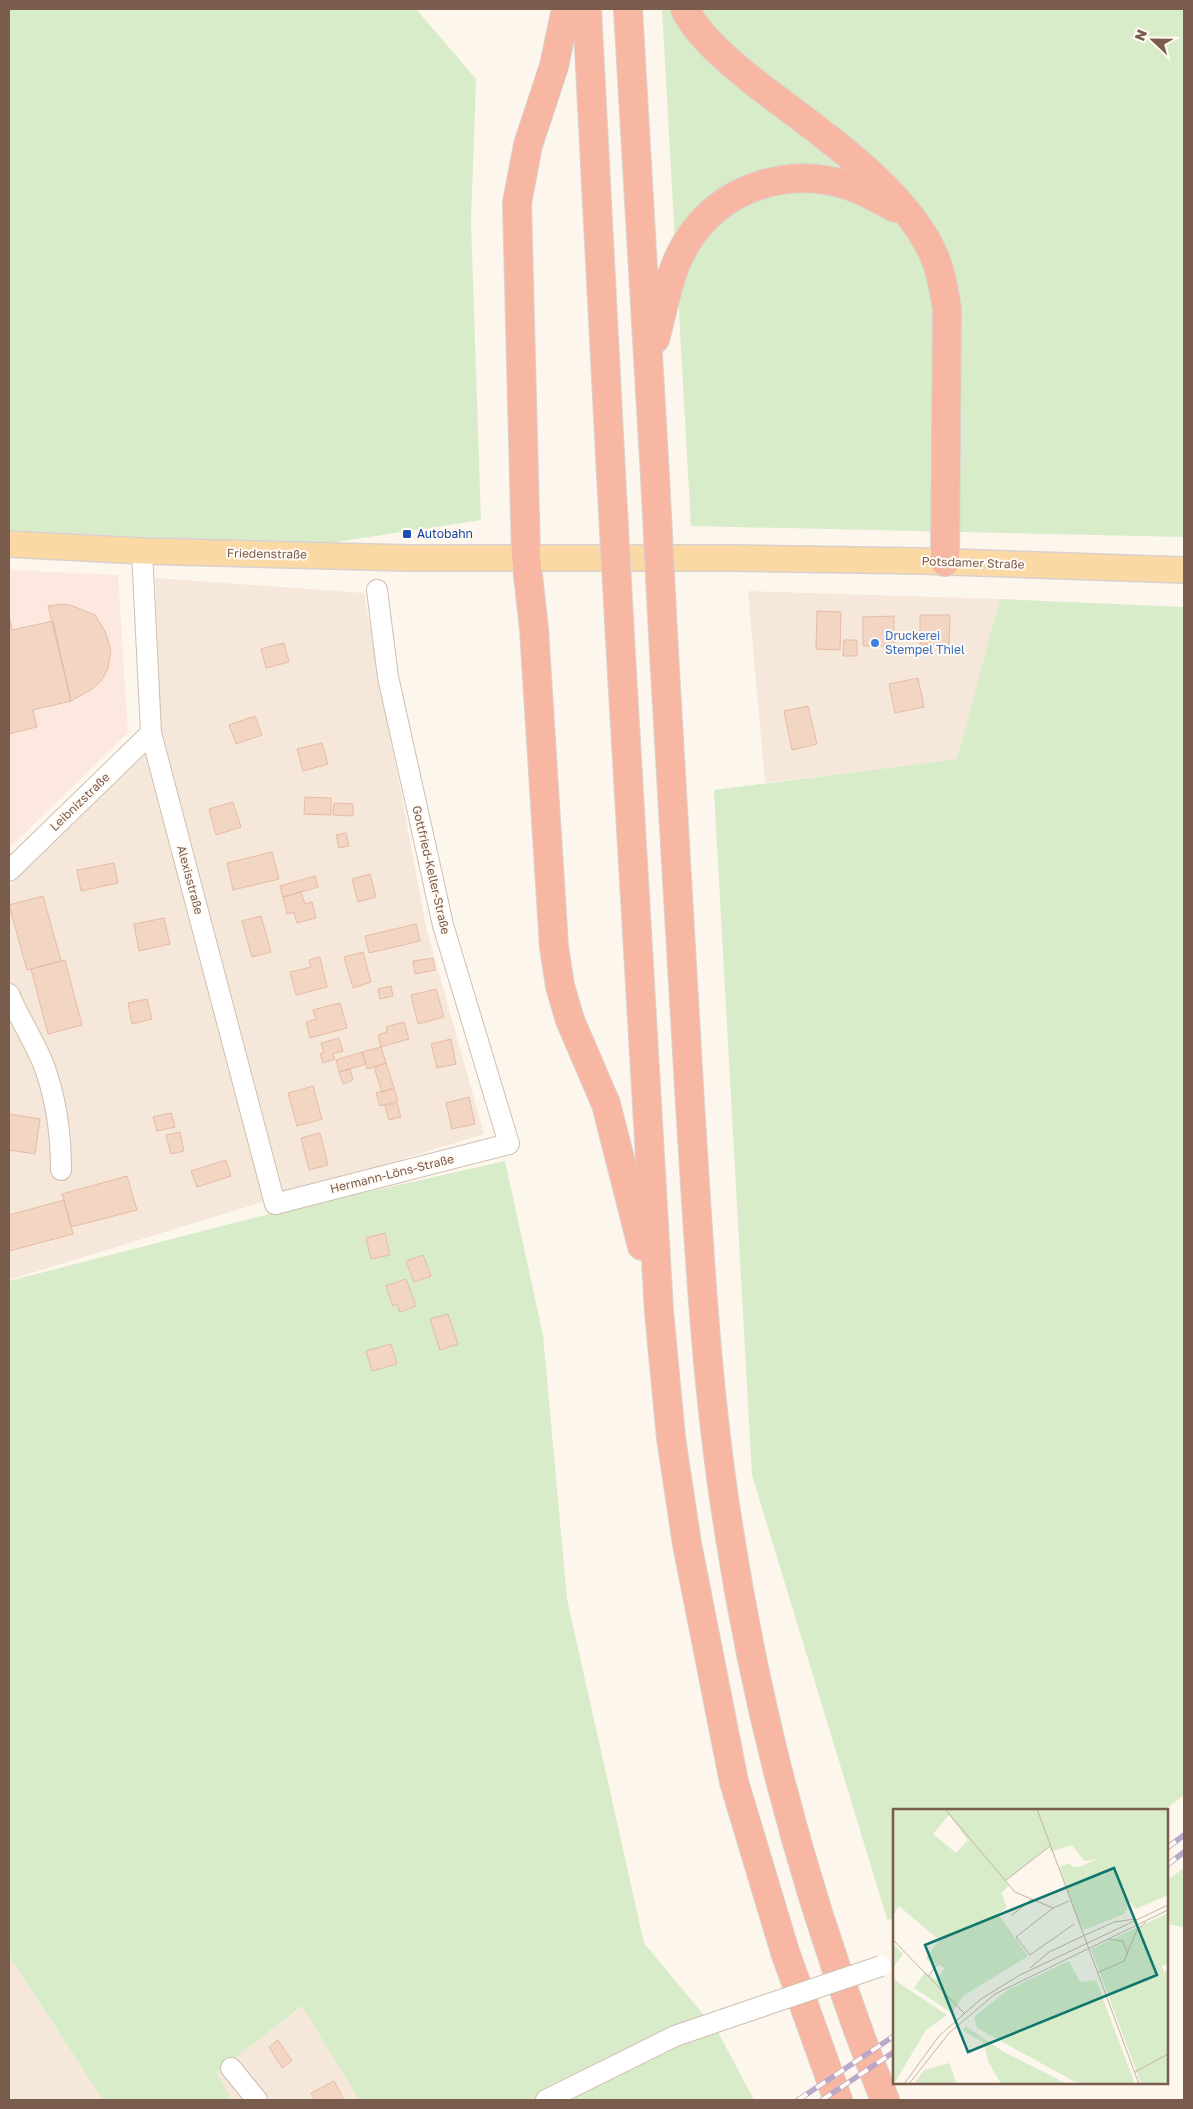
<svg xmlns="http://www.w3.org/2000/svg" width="1193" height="2109" font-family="'Golos Text',sans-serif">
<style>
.residential{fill:#f5e8da}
.commercial{fill:#fde8e0}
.green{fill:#d8ecc9}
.building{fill:#f3d5c3;stroke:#e6bba3}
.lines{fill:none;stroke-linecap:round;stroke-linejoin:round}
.minor-casing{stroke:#d1beb0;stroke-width:22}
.major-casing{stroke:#dad1cd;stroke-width:28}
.highway-casing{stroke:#dad1cd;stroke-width:30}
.minor{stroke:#fff;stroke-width:20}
.major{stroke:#fbd9a5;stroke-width:25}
.highway{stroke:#f7b7a3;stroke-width:28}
.rail-casing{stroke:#b9a8c9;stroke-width:5.5}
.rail{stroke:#fffaf3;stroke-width:4;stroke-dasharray:11;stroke-linecap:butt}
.minor-bridge-casing{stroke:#d1beb0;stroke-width:22;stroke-linecap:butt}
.highway-bridge-casing{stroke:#dad1cd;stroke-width:30;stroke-linecap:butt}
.minor-bridge{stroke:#fff;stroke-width:20}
.highway-bridge{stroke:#f7b7a3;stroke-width:28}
.transit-dot{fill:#1a4fb4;stroke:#fffaf3;stroke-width:2}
.shop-dot{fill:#3f7fe0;stroke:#fffaf3;stroke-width:2}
.labels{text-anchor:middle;stroke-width:4;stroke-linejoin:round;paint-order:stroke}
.transit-label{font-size:12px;fill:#164399;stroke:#fffaf3;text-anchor:start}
.street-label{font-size:12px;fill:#7a5c4d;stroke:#fffaf3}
.shop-label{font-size:12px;fill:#366cbe;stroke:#fffaf3;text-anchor:start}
.inset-road{fill:none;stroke:#c5b3a7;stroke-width:1}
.view{fill:#0f766e;fill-opacity:0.15;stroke:#0f766e;stroke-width:2.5}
.inset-edge{fill:none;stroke:#7a5c4d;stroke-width:2.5}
</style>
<rect width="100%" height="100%" fill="#fdf6ec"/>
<!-- residential -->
<path class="residential" d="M155,578L364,593L426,927L484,1134L9,1280V886L161,739Z
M748,591L1000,599L958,759L765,783Z
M9,1956L103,2100H9Z
M303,2006L359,2100H232L215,2073Z"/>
<!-- commercial -->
<path class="commercial" d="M9,570L118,575L128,733L9,848Z"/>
<!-- green -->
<path class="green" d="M9,9H416L476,79L471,222L481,520L310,546L9,530Z
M662,9H1184V537L691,526Z
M1000,599L1184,607V1795L1164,1810H894V1920L887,1919L752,1475L714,790L957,759Z
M505,1161L543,1335L567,1599L644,1943L718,2032L754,2100H359L302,2006L216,2073L232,2100H103L9,1956V1281L269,1214Z
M1184,1868V1927L1167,1924V1880Z"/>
<!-- building -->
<path class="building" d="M63,604L73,606L95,615L105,631L111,650L108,669L101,681L92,689L71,701L48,606Z
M817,611L841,612L840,650L816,649Z
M920,615H950L949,645L920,644Z
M9,616L12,630L53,621L71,701L33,710L37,727L9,734Z
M894,616V646H863V617Z
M844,640H857V656H843Z
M284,643L289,662L266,668L261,649Z
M918,678L924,707L895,713L889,684Z
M808,706L817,744L792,750L784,711Z
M255,716L262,735L236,744L229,725Z
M322,743L328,764L303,771L297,749Z
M305,797L331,798V815L304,814Z
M233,802L241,827L216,835L209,809Z
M334,803L353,804V816L333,815Z
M346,833L349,846L339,848L336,835Z
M272,852L279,879L233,890L227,863Z
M114,863L118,883L81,891L77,870Z
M370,874L376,897L358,902L352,879Z
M315,876L318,887L283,897L280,886Z
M301,892L305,904L312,902L316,918L297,923L294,912L287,914L283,897Z
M43,896L61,961L27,970L9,905Z
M261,916L271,952L252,957L242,921Z
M164,918L170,944L139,951L134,924Z
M416,924L420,941L369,953L365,936Z
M363,952L371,982L353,988L344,957Z
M320,957L327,987L296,995L290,972L311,967L309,960Z
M433,958L435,970L415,974L413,961Z
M65,960L82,1025L48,1034L31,969Z
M391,986L393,996L380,999L378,989Z
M436,989L444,1017L418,1024L411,995Z
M147,999L152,1019L132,1024L128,1003Z
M340,1003L347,1028L310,1038L306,1022L316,1019L313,1010Z
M404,1022L409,1039L381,1047L378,1035L387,1032L386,1027Z
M339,1038L343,1051L333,1054L335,1059L323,1063L320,1054L324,1053L321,1043Z
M451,1039L456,1064L437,1068L431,1044Z
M381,1047L386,1063L367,1069L362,1052Z
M362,1052L366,1064L339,1072L336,1060Z
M386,1063L394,1088L382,1092L374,1067Z
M350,1069L353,1080L343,1084L339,1072Z
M313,1086L322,1119L297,1126L288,1093Z
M394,1088L398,1101L380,1106L376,1093Z
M469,1097L475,1124L452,1129L446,1103Z
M397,1103L401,1117L389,1120L385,1106Z
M171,1113L175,1127L157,1131L153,1117Z
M9,1114L40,1119L35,1154L9,1150Z
M180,1132L184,1151L171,1154L166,1135Z
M320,1133L328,1165L309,1170L301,1138Z
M226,1160L231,1176L197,1187L191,1171Z
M127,1176L137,1210L71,1227L62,1194Z
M64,1200L73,1234L9,1251V1215Z
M385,1233L390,1255L371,1259L366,1238Z
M423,1255L431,1276L414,1282L406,1261Z
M406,1279L416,1306L400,1312L397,1304L393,1306L386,1286Z
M448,1314L458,1344L440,1350L430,1319Z
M391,1344L397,1364L372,1371L366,1351Z
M278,2040L292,2061L282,2068L269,2047Z
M334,2081L344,2100H315L311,2093Z"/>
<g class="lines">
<!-- minor casing -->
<g class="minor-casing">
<path id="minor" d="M142,551L151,733L275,1204L509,1144L443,925L388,677L377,590
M9,871L151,733
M9,994C19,1018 33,1039 43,1063C56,1097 61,1134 61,1170
M231,2068L257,2100
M546,2100L675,2036L760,2007"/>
</g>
<!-- major casing -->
<g class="major-casing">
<path id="major" d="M9,544L142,551L409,558H731L921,561L1184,570"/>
</g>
<!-- highway casing -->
<g class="highway-casing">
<path id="highway" d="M566,9L554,66L528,145L517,203L526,557L534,629L554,947L560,986L570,1020L606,1104L642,1246
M587,9L611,474
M628,9L655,477
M685,9C697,36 734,66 758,85C815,129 907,189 935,258C942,275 944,291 947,309L945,562
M655,339C664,308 669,270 687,242C722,186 789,166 850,186C866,192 880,200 895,208
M664,653C672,804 682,954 690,1104C699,1246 706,1389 729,1531C759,1725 812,1918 885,2100
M621,656L659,1312L671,1438L687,1544L734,1782L785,1952L838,2100"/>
</g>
<!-- minor -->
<use href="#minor" class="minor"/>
<!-- major -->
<use href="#major" class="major"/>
<!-- highway -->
<use href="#highway" class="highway"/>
<!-- rail casing -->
<g class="rail-casing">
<path id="rail" d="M1167,1848L1184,1835
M1167,1865L1184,1852
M798,2100L894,2036
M822,2100L894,2052"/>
</g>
<!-- rail -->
<use href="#rail" class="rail"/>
<!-- minor-bridge casing -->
<g class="minor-bridge-casing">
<path id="minor-bridge" d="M760,2007L881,1966"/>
</g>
<!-- highway-bridge casing -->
<g class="highway-bridge-casing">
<path id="highway-bridge" d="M611,474L621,656
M655,477L664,653"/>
</g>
<!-- minor-bridge -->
<use href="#minor-bridge" class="minor-bridge"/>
<!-- highway-bridge -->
<use href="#highway-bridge" class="highway-bridge"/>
</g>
<!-- markers -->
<rect class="transit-dot" x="402" y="529" width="10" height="10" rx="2.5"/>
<circle class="shop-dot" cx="875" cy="643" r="5"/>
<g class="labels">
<!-- transit labels -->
<g class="transit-label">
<text x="417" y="538">Autobahn</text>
</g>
<!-- street labels -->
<g class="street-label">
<text transform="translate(267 554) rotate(1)" y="4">Friedenstraße</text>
<text transform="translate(973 563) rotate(2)" y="4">Potsdamer Straße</text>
<text transform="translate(80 802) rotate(-44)" y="4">Leibnizstraße</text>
<text transform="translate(431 870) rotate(77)" y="4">Gottfried-Keller-Straße</text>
<text transform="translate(190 880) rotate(75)" y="4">Alexisstraße</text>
<text transform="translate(392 1174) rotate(-14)" y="4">Hermann-Löns-Straße</text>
</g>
<!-- shop labels -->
<g class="shop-label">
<text x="885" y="640">Druckerei<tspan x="885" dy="14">Stempel Thiel</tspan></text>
</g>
</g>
<!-- overview -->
<g transform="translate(893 1809)">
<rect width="275" height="275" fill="#fdf6ec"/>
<path d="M0,0H275V86L243,100L237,93L231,105L191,121L183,107L166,58L177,54L179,58L189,57L204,50L191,52L179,36L158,43L156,38L112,72L116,77L108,84L114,98L105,105L135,147L70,187L59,204L21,179L32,163L43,171L52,159L43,154L40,157L33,149L46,131L6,97L0,106ZM56,6L75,31L63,44L40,25ZM275,104V154L269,157L271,163L275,161V271L269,275H248L198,140ZM0,135L10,145L0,159ZM176,152L187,173L203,171L242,275H186L84,219L81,208L116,180ZM0,170L54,206L33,221L1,275ZM72,217L111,243L174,275H108L95,252L90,233L70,222ZM56,254L64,275H21L31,261Z" fill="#d8ecc9" fill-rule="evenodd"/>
<path class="inset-road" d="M52,0L122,83L160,99M144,0L246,275M112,72L157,37M176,92L160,99L123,128L137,146L181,115M118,107L139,90M215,130L230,132L235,146M0,131L72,205M137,159L156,143L190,127L221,113L242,110M204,164L231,152L244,121L253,113M35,168L44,155M242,263L275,245M11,275L46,227L88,190L127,166L275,96M16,275L56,224L102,185L275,101"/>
<path class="view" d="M221,59L264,166L75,243L32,136Z"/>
<rect width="275" height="275" class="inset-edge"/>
</g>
<!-- border -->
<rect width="1193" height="2109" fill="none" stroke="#7a5c4d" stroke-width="20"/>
<!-- north arrow -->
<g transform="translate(1153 40) rotate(292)" stroke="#fffaf3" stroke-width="4" paint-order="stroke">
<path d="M0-4L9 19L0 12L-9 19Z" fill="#7a5c4d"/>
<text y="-8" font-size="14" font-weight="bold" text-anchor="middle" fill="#7a5c4d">N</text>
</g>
</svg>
